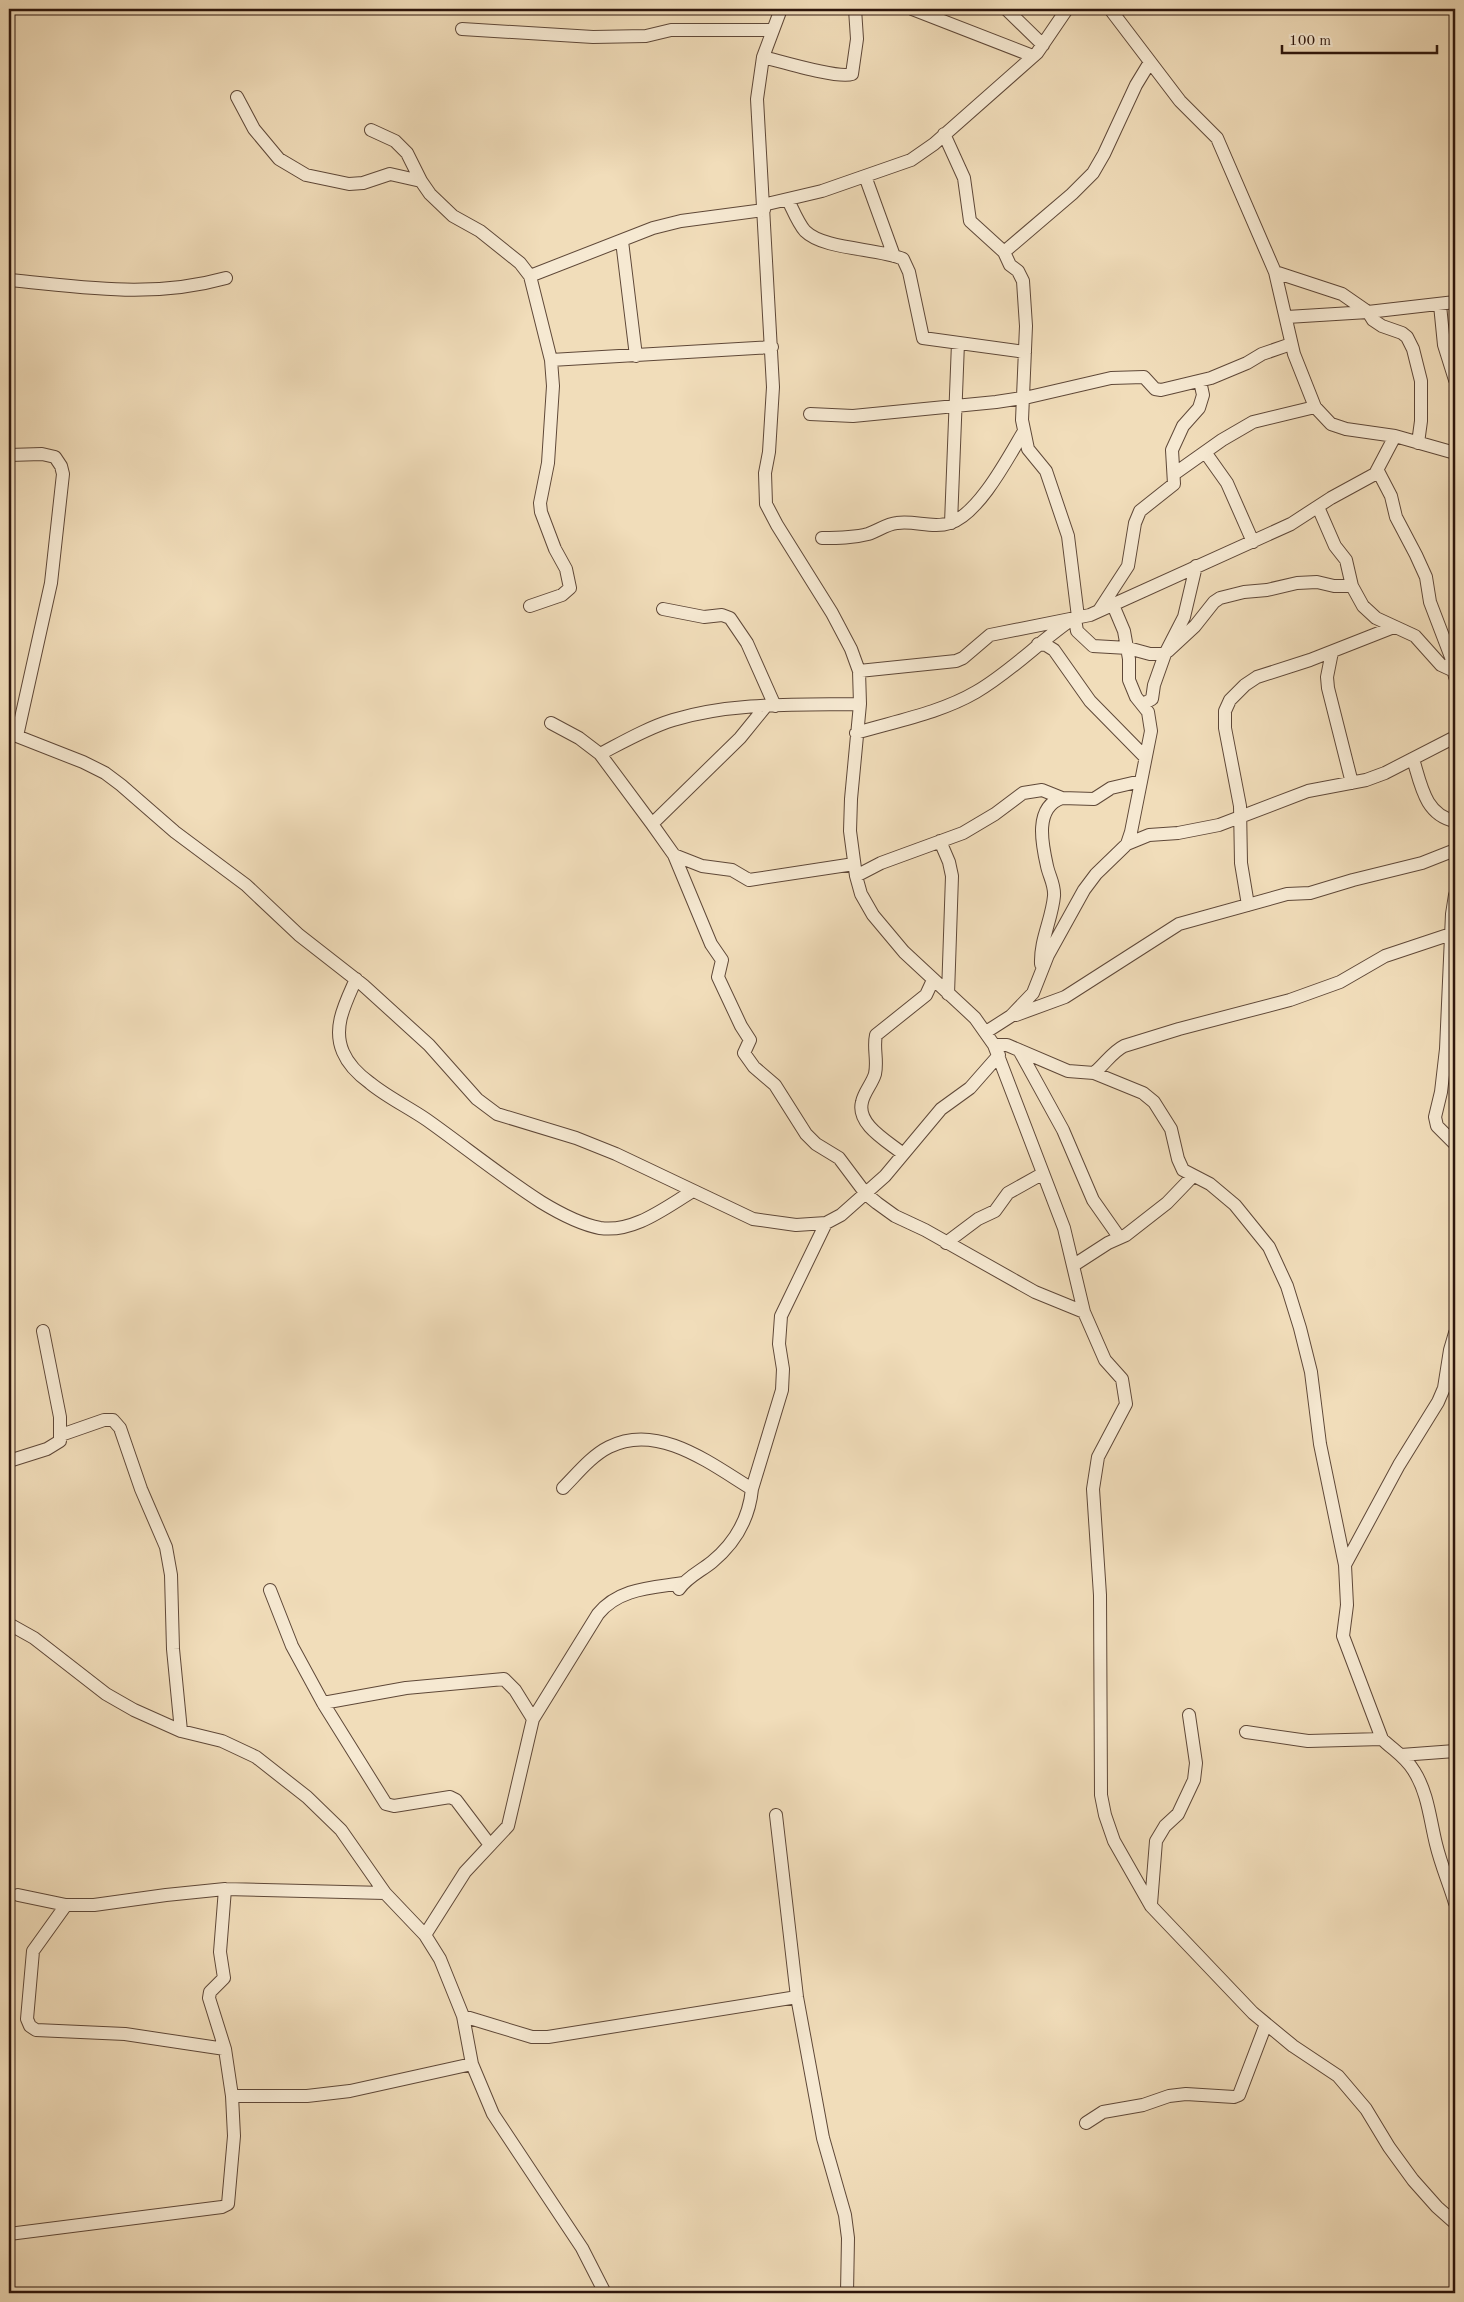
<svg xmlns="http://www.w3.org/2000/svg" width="1464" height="2302" font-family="'Old Standard TT',serif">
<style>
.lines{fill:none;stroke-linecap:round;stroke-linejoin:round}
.street-casing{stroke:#5f4838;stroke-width:14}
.street{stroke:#f6e9d2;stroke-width:12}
</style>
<rect width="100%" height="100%" fill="#f1ddba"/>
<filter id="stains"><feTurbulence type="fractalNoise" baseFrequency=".004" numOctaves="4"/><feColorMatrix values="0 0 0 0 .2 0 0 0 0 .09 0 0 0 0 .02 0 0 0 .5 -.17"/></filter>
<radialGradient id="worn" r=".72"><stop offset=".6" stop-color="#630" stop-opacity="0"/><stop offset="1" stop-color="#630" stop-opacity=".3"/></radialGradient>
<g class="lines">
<!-- street casing -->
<g class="street-casing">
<path id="street" d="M781,9L763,57L757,99L773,387L769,452L765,473L766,504L777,525L832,613L851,649L859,671L860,704L851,799L850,831L856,876L861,894L873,915L904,952L975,1018L994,1045L1064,1228L1084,1312L1105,1360L1122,1379L1126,1404L1098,1457L1093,1489L1100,1595L1101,1795L1105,1815L1114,1841L1151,1906L1253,2013L1293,2046L1338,2076L1366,2109L1389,2147L1413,2180L1437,2207L1455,2223
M912,9L1033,56
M1006,9L1043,45
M1110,9L1180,101L1217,138L1275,272L1294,354L1315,407L1331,424L1346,429L1395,436L1455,453
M462,29L593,37L646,36L671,30H772
M763,57C780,61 838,79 852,74L857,39L855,9
M237,97L254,129L279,159L306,175L349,184L363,183L390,174L421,181
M371,130L395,141L407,153L421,181L430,194L453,216L480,231L520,263L530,276L551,360L553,386L548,463L540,503L541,512L555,549L566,569L570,588L562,595L530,606
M944,134L964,178L970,221L1004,252L1010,265L1018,271L1023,281L1026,326L1022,420L1028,449L1046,471L1068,536L1078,617
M865,176L894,256
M788,200C793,210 798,223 805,231C824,250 878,248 903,259L909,272L923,338L1025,352
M763,205L822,191L911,160L934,144L1037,53L1067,9
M622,241L636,356
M1004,252L1072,194L1093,173L1104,154L1136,85L1150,62
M1275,272L1342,294L1368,312L1373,320L1382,326L1402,333L1407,337L1413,349L1421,381V421L1418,443
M530,276L653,228L681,221L764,210
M9,280C84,287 151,299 226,278
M1440,305L1444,345L1455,380
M1287,317L1368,312L1455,302
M551,360L772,347
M810,414L853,416L996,402L1029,397L1111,378L1144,377L1155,389L1161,390L1211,378L1247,363L1262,354L1291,344
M1205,452L1227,483L1253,542
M9,455L42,454L55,457L61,466L63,474L51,583L17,736
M1378,471L1391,496L1396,517L1416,555L1426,577L1430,602L1451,657L1455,677
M1174,474L1222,440L1253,422L1315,407
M1318,507L1335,546L1346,560L1352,586L1363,606L1376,618L1415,636L1441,665L1454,671
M951,523L958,343
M822,538C838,538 853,538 868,534C878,531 886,524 897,523C914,520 933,529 950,523C979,514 1009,456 1024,431
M663,609L704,617L722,615L730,618L747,643L775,706
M1100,609L1128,566L1135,523L1140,511L1174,484L1172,450L1183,426L1199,408L1203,395L1200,381
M1075,619L1077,631L1093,646L1128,648L1150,654H1165
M1038,644L1046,645L1054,650L1090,701L1145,757
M1168,651L1195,626L1214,602L1220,598L1244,592L1267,590L1297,583L1317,582L1334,586H1352
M1332,652L1327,677L1328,688L1352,783
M859,671L956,661L963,658L990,635L1090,615L1291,524L1331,498L1375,474L1395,436
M1143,704L1152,699L1154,685L1165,654L1184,617L1196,566
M551,723L579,738L600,754L652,824L674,855L711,944L722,960L718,977L741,1026L750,1040L744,1053L754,1067L775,1085L806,1134L816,1144L839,1158L866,1194L877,1203L895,1216L925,1230L1035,1292L1084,1312
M9,733L83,762L105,773L121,785L175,832L246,885L299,935L363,985L429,1045L477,1099L497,1114L576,1138L616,1154L753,1219L796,1225L826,1223L841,1215L885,1176L941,1109L970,1088L999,1055
M856,733C896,721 940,713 976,692C1009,673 1037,644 1068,622
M600,754C623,742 647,728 673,720C733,702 798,705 860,704
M1413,759C1421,785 1425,815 1455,821
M652,824L740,738L766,706
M940,841L949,862L952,876L948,994
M1127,844L1149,835L1178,833L1219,825L1308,791L1366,780L1385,773L1455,737
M674,855L702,866L732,870L749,880L854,864
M856,876L881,863L963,833L995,814L1023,793L1042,790L1062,798
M1455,895L1452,914L1446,1049L1441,1092L1435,1117L1437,1126L1455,1144
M1248,905L1241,863L1240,806L1225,728V711L1230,700L1245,685L1257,677L1310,660L1394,627
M1041,964C1040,940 1052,919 1054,896C1055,885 1049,876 1047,866C1042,844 1034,807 1062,798L1094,799L1111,788L1141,781
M356,979C346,1002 332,1027 343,1052C348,1064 359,1075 370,1083C387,1097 408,1107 427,1120C465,1147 502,1177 541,1202C559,1213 579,1224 600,1228C634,1233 666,1207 693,1191
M1016,1015L1065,997L1179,924L1287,894L1310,893L1353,880L1422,863L1455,850
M986,1032L1011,1016L1033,993L1048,955L1084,890L1096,874L1127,844L1131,832L1151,731L1148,712L1136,697L1129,680V659L1124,631L1113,605
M994,1045H1007L1068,1071L1094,1073L1143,1093L1154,1102L1171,1129L1178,1159L1183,1170L1210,1184L1235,1205L1269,1247L1287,1286L1300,1328L1311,1372L1320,1444L1345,1565L1347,1605L1343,1636L1382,1739C1393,1750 1405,1756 1414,1771C1428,1793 1430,1820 1436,1844C1441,1865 1449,1883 1455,1903
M1019,1050L1063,1130L1093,1200L1119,1237
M1094,1073C1105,1064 1112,1052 1124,1046L1179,1029L1290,1000L1340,982L1385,956L1451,934
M903,1154C889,1142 856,1125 862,1102C864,1092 872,1084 875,1074C878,1060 873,1048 876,1035L926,995L933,980
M946,1243L978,1219L995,1211L1008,1193L1042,1174
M1074,1265L1108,1243L1126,1235L1167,1203L1193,1176
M61,1435L104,1420H113L120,1428L141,1489L166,1547L171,1575L173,1649L181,1731
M9,1461L47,1449L60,1441V1417L43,1331
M563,1488C577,1474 591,1456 609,1447C658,1422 711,1464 752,1489
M1345,1565L1399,1465L1438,1402L1444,1388L1450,1350L1455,1333
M679,1589C687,1577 701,1571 712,1562C735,1543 749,1519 752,1489L782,1390L783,1369L779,1344L781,1316L826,1223
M270,1590L292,1646L323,1703L386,1804L394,1806L450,1797L456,1800L490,1845
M9,1624L34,1638L106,1694L134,1710L181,1731L222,1741L256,1757L307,1797L341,1830L385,1893L425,1935L440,1959L463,2016L472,2064L493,2114L582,2248L605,2293
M323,1703L406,1688L504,1679L515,1690L533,1719
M1246,1732L1308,1741L1382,1739
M1401,1755L1455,1751
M776,1815L797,1997L823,2138L845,2215L848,2238L847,2293
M18,1895L66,1905H94L166,1895L225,1889L385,1893
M1151,1904L1156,1841L1165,1826L1178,1814L1194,1780L1196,1763L1189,1715
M66,1905L33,1951L27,2019L30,2026L36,2030L125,2034L225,2049
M425,1935L465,1872L508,1826L533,1719L598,1614C619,1588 652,1588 683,1583
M463,2016L532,2037H548L797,1997
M232,2096H307L350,2091L472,2064
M1086,2123L1103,2112L1143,2105L1169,2096L1186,2094L1234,2097L1239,2095L1266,2024
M9,2234L222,2207L228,2204L234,2136L232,2096L225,2049L209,1998L210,1992L224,1978L220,1952L225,1889"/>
</g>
<!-- street -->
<use href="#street" class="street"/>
</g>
<!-- margin -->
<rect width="1464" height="2302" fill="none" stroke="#f1ddba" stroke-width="30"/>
<rect x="10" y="10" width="1444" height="2282" fill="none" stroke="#2e160c" stroke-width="2.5"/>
<rect x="15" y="15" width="1434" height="2272" fill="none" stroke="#2e160c"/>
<!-- scale -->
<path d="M1282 45v8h155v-8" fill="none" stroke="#2e160c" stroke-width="2.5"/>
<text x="1289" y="45" font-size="15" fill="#2e160c" stroke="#f6e9d2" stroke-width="4" paint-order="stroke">100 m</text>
<rect width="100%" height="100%" filter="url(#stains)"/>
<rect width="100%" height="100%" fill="url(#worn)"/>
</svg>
